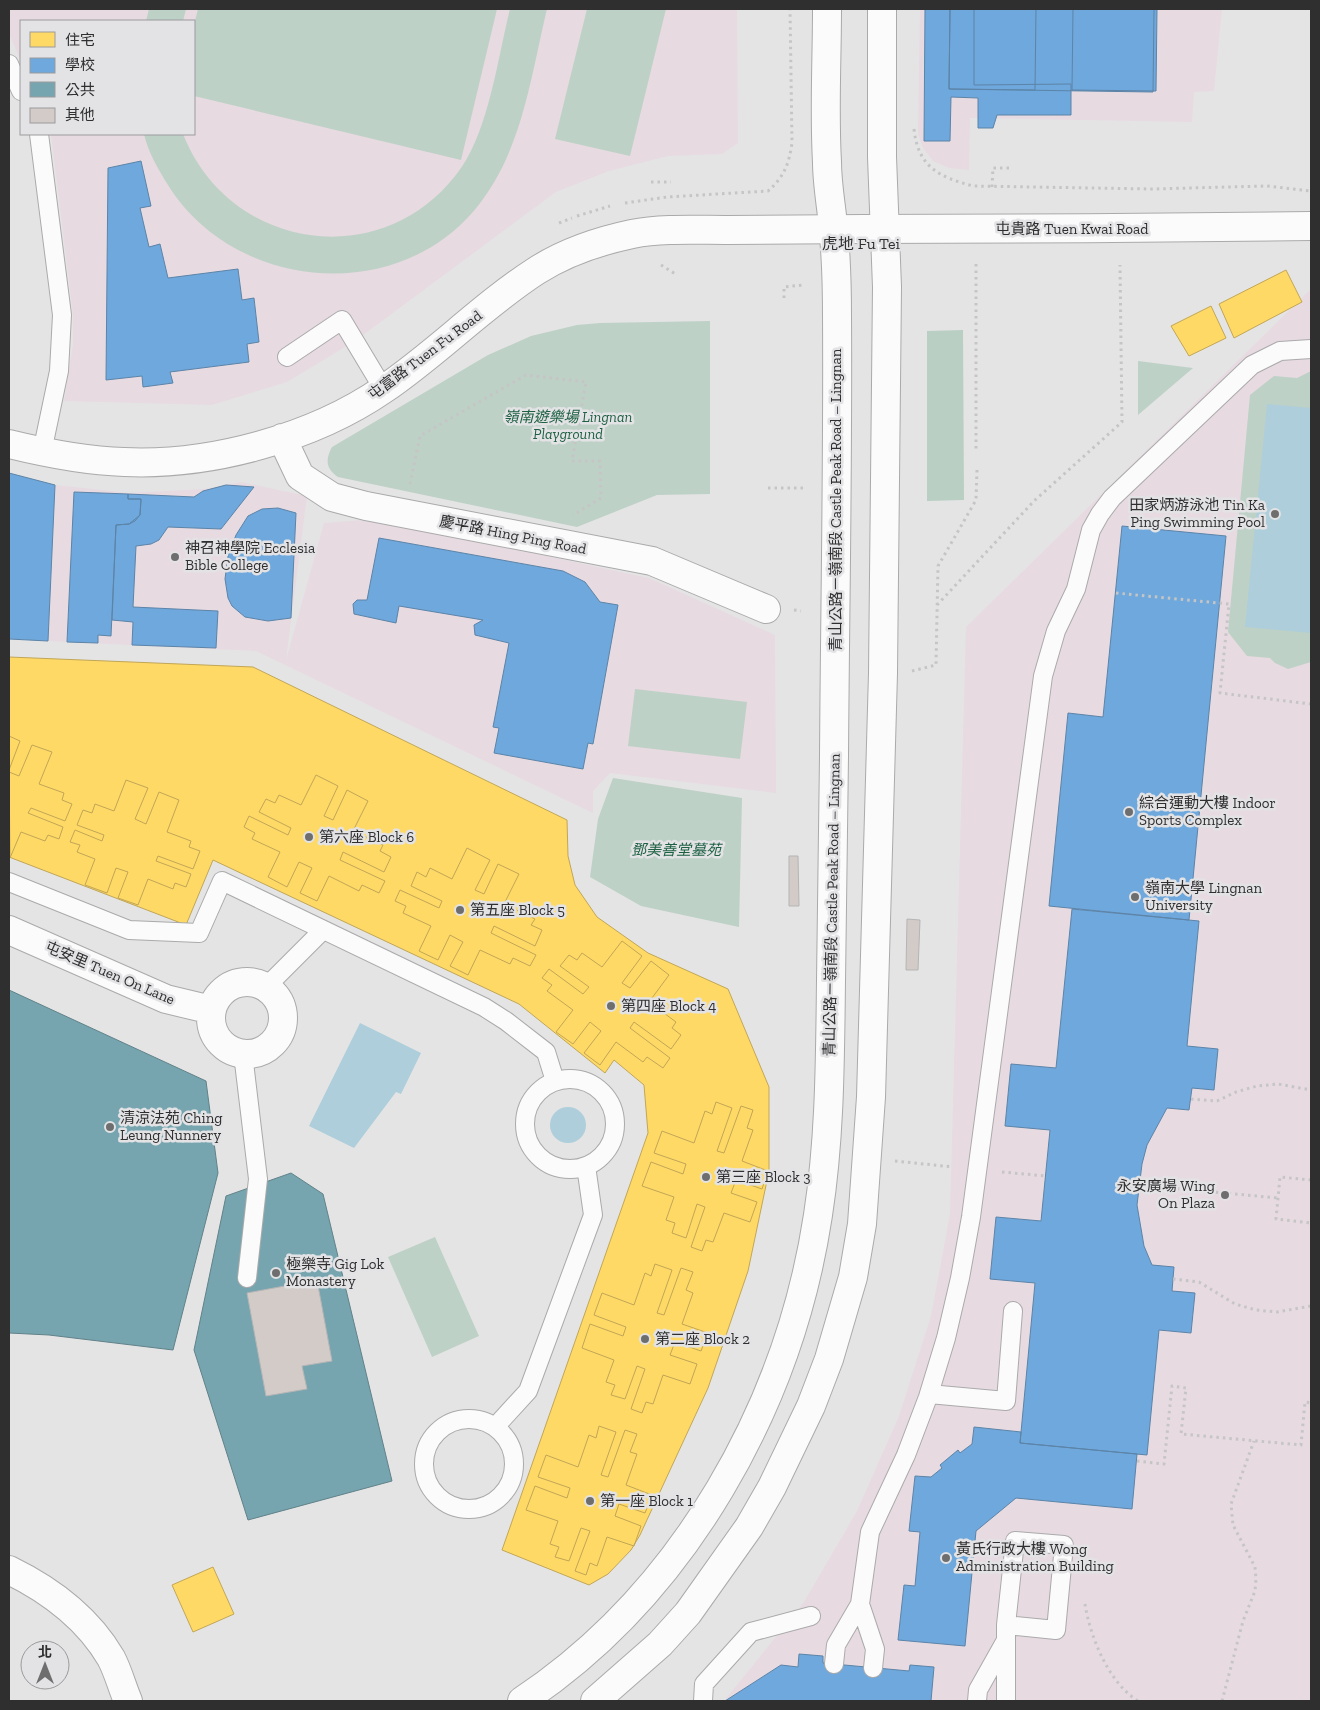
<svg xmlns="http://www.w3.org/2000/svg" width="1320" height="1710" font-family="'Zilla Slab','Noto Sans TC',serif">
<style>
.education{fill:#e7dae1}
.green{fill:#bed1c6}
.forest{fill:#b9cfc3}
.water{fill:#adceda}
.homes{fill:#ffd966;stroke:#c1a656}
.schools{fill:#6fa8dc;stroke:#5c84a8}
.public{fill:#76a5af;stroke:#618289}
.building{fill:#d3cbc8;stroke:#b5b5b5}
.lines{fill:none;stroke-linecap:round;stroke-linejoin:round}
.lane-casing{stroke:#aaaaab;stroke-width:20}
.street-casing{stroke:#aaaaab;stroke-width:30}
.secondary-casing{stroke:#aaaaab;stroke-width:30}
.path{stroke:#c5c5c6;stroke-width:3;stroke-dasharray:2.5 4;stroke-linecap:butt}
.lane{stroke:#fbfbfb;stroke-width:18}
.street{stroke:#fbfbfb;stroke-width:28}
.secondary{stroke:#fbfbfb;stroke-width:28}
.poi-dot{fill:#6e6e6f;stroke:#e3e3e6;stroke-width:2}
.labels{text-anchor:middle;stroke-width:5;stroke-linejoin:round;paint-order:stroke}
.street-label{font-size:15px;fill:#2f2f30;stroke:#e3e3e6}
.park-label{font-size:15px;font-style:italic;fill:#1e6142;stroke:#e3e3e6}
.poi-label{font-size:15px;fill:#2f2f30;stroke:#e3e3e6;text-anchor:start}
.neighbourhood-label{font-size:16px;fill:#2f2f30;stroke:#e3e3e6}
</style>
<rect width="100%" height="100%" fill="#e4e4e5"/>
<!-- education -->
<path class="education" d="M9,9H737L738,143L722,154L668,156L609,171L556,192L355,341L287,382L212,405L64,401L73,344V315L51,134H194V21H21V61L9,34Z
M920,9H1222L1214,91L1194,92L1192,122L970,118L969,170L949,168L933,161L923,148L918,134Z
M1311,289V1701H724L804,1602L857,1511L899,1416L931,1316L950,1214L966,627Z
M241,482L307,496L286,660L324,523L375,519L649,578L775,635L776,793L610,773L593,791V813L256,651L48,641L55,485L130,493L204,489Z"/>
<!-- green -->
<path class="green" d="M149,9H186L183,21H146Z
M198,9H497L461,160L194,96V25Z
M510,9H547C530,79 522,156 472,213C390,306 232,288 168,185C158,169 148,152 144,134H183C230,253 387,274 461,168C489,128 498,57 510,9Z
M587,9H666L630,156L555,139Z
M710,321V494L657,495L577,527L338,477C326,469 325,460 332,447L488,355L531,336L577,325L600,323Z
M1138,361L1193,368L1138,415Z
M1311,371V662L1288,669L1275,663L1270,658L1247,656L1228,632L1250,395L1274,376L1297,378Z
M635,689L747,702L740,759L628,746Z
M613,778L742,798L739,927L641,906L590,877L598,819Z
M435,1237L479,1336L432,1357L388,1257Z"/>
<!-- forest -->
<path class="forest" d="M963,330L964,500L927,501V331Z"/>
<!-- water -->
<path class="water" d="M1267,404L1311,408V633L1245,627Z
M360,1023L421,1053L401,1094L396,1092L354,1148L309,1126Z
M550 1125a18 18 0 1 1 36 0a18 18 0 1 1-36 0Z"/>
<!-- homes -->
<path class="homes" d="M1286,270L1302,302L1234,338L1219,304Z
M1211,306L1226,338L1189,356L1171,326Z
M9,657L253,667L567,820L568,856L575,885L597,917L648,953L728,989L769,1087V1171L748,1271L708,1388L640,1535L631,1550L608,1574L589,1585L502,1550L648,1133L644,1085L614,1060L605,1073L519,1004L213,860L186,925L9,857Z
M9,736L20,741L9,770Z
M32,745L52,752L39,784L64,793L62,800L72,804L65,821L31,808L28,813L63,827L59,839L48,835L45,841L21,832L10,858L9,772L19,776Z
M316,775L338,786L324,816L333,820L347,790L368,801L353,831L383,845L380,851L391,857L384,872L343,852L340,860L385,881L379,893L362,885L359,891L329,876L317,901L300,893L312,868L299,862L287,887L268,877L280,852L252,839L255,833L244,827L249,816L288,835L291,828L259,812L266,799L275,803L279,795L301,805Z
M126,780L148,788L135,819L146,824L159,792L179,800L167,832L191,841L189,847L200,851L193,869L158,856L156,861L191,874L186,887L175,883L173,889L148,879L138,905L118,898L128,872L116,868L107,893L85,885L95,859L77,852L80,845L70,842L75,830L102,841L104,835L77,825L83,810L92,813L95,804L114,811Z
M467,848L490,860L475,890L484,894L498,864L519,874L504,904L535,919L531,925L542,930L535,946L494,926L491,933L536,955L530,966L513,958L510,964L480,950L468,975L450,966L463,942L450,935L438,960L419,951L431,926L403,913L406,906L395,901L400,890L439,908L442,901L411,886L417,872L426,877L430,868L452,879Z
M622,941L642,956L622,983L630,988L651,961L669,975L649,1002L676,1022L672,1028L681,1035L671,1049L634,1022L630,1028L670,1058L663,1068L647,1057L643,1062L616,1042L600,1065L584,1053L601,1031L590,1022L573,1044L556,1032L573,1010L547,991L552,985L542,978L549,969L583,994L589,987L560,966L569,955L577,960L582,953L602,967Z
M716,1102L732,1108L717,1151L724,1153L741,1106L753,1110L747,1128L753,1130L742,1161L768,1171L762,1189L736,1180L731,1193L757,1202L750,1222L724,1213L713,1242L706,1240L702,1251L691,1247L705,1207L697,1204L686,1238L672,1233L675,1223L666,1220L674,1197L642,1186L651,1162L683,1174L686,1164L654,1153L662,1131L694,1143L705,1111L712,1114Z
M655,1264L672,1270L657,1313L664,1315L681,1268L693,1272L686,1290L693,1293L682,1324L708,1333L701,1351L675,1342L670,1355L697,1364L690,1384L663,1375L653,1404L646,1402L642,1413L631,1409L645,1369L637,1366L625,1399L611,1395L615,1385L606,1382L614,1360L582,1348L590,1324L623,1336L626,1327L594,1315L602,1293L634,1305L645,1273L651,1276Z
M599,1426L616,1432L601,1475L608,1477L625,1430L637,1434L630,1452L637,1454L626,1485L652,1495L645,1513L619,1504L615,1516L641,1526L634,1546L607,1537L597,1566L590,1563L586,1575L575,1571L590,1531L581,1528L569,1561L555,1557L559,1547L550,1544L558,1521L526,1510L535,1486L567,1498L570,1488L538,1477L546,1455L578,1467L589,1435L596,1438Z
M213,1567L234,1614L193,1632L172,1585Z"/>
<!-- schools -->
<path class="schools" d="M925,9H974V85L1071,84V115H997L993,128H978V98L951,97L950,141H924Z
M950,9H1154L1153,92L949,89Z
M950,9H1036L1035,90L949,89Z
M1073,9H1157L1156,91L1072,90Z
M141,161L151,206L140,208L149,247L160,244L168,278L238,269L242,300L254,298L259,342L247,344L249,362L170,372L173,383L143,387L142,376L106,380L108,168Z
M9,473L55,485L48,641L9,639Z
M226,485L254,487L221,529L168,527L159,540L151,544L136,546L133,607L218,611L216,648L132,645L133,622L112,620L116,525L129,524L140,515L141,499H128V494L194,497L203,491Z
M74,492L128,494V499H141L140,515L135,521L129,524L116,525L111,636L98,635V643L67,642Z
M278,508L296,513L291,618L268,621L245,617L232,606L228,598L225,579L228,556L236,535L248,516L262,509Z
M1122,526L1226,536L1189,920L1049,906L1068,713L1103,717Z
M379,538L563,571L585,582L600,602L618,605L593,744L588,743L583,769L494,753L499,728L493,727L509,643L475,635L474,625L483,620L399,606L396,623L354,614L353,604L357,600H367Z
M1072,909L1199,921L1187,1046L1218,1049L1214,1090L1192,1088L1189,1110L1167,1108L1147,1145L1142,1164L1137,1205L1144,1246L1152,1265L1174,1267L1172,1291L1195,1293L1191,1333L1159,1330L1147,1455L1020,1443L1035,1283L990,1279L996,1217L1041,1221L1050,1130L1005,1126L1011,1064L1056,1068Z
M974,1427L1021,1432L1020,1443L1137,1454L1132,1509L1016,1498L976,1531L965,1646L898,1640L904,1585L915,1586L920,1532L909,1531L915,1476L931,1477L942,1468L940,1465L958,1450L960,1453L972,1444Z
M799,1654L823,1656V1663L909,1671L910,1665L934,1667L931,1701H725L781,1665L798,1667Z"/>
<!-- public -->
<path class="public" d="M9,990L206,1081L218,1173L173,1350L49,1335L9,1333Z
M291,1173L323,1194L392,1481L248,1520L194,1350L226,1196Z"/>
<!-- building -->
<path class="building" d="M789,856H798L799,906H789Z
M907,919L920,920L918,970H906Z
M317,1280L332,1361L302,1366L307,1389L266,1396L247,1293Z"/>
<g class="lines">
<!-- lane casing -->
<g class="lane-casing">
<path id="lane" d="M9,64L21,91
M39,134L62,315L59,371L42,452
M287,357L342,320L384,390
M9,882L129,930L199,933L222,881L484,1007L506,1021L546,1052L555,1081
M266,987L323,930
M243,1054L258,1179L247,1278
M525 1124a45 45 0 1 1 90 0a45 45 0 1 1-90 0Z
M929,1394L1006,1401L1013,1311
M424 1464a45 45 0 1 1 90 0a45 45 0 1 1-90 0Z
M495,1427L528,1391L593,1215L586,1166
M860,1604L875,1649L873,1668
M834,1664L836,1645L860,1604L870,1532L906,1455L928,1397L946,1338L960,1278L971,1217L1043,676L1056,631L1076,589L1091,530L1100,514L1112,498L1252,365L1280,351L1311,349
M703,1701L704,1684L751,1632L811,1616
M977,1701L978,1690L1005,1642
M1006,1701V1625L1015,1541L1064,1545L1056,1630L1006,1625"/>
</g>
<!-- street casing -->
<g class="street-casing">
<path id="street" d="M282,438L300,476L332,497L366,506L652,561L766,609
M9,444C46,453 86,461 124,462C210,466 313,438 384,389C437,353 482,306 536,271C564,253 599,241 632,234C662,228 696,230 728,230C773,230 819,229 865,229C1014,229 1162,228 1311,226
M9,930L166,999L212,1010
M211 1018a36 36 0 1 1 72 0a36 36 0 1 1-72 0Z
M9,1570C50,1590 87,1617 111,1658C118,1671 122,1687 128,1701"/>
</g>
<!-- secondary casing -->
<g class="secondary-casing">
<path id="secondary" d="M522,1701C684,1593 789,1406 818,1215C830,1138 830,1060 831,981C832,906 833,831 834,756C835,609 838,462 837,315C837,285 836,254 833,225C831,204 827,183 827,162C824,111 827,60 827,9
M595,1701L660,1644L688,1613L749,1527L772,1487L811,1406L829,1359L853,1277L862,1224L871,1097L883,673L887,287L882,157V9"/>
</g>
<!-- path -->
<path class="path" d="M914,129C918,167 939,177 973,186L1152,189L1267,186L1311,191
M651,182H671
M992,187L993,168H1009
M625,203L667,197L768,191C784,177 789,164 792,143L790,9
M577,216L610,206
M559,223L572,218
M976,264V451
M661,265L677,275
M784,298V287L803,285
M410,484L420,436L526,375L586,382L572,461H600L601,498L573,515
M768,488H805
M1116,593L1229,604L1220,693L1311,704
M937,605L1034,501L1122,422L1120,265
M794,610L801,611
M912,671L936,665L938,566L976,500L977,470
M1191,1099L1217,1101L1236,1092L1257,1086L1278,1084L1311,1090
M895,1161L953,1167
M1002,1172L1046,1176
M1311,1180L1280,1177L1276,1219L1311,1223
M1138,1185L1278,1198
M1173,1279L1199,1282L1235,1304L1256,1310L1277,1312L1311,1306
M1137,1461L1164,1464L1172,1386L1186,1388L1181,1434L1301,1445L1305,1402L1311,1403
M1085,1604C1090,1637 1109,1683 1138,1701
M1222,1701L1243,1621L1255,1591L1256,1579L1255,1567L1233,1525L1231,1504L1254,1441"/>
<!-- lane -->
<use href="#lane" class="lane"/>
<!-- street -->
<use href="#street" class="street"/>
<!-- secondary -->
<use href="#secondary" class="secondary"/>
</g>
<!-- markers -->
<g class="poi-dot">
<circle cx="1275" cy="514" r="5"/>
<circle cx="175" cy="557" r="5"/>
<circle cx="1129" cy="812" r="5"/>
<circle cx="309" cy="837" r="5"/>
<circle cx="1135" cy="897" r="5"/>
<circle cx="460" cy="910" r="5"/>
<circle cx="611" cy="1006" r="5"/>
<circle cx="110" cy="1127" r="5"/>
<circle cx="706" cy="1177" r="5"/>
<circle cx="1225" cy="1195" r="5"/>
<circle cx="276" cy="1273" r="5"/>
<circle cx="645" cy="1339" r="5"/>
<circle cx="590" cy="1501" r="5"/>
<circle cx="946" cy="1558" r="5"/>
</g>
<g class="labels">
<!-- street labels -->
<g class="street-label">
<text x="1072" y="234">屯貴路 Tuen Kwai Road</text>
<text transform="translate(425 355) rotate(-37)" y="5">屯富路 Tuen Fu Road</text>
<text transform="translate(836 500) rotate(-90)" y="5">青山公路－嶺南段 Castle Peak Road – Lingnan</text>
<text transform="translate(513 535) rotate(11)" y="5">慶平路 Hing Ping Road</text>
<text transform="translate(832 905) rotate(-89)" y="5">青山公路－嶺南段 Castle Peak Road – Lingnan</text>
<text transform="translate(110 973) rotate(23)" y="5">屯安里 Tuen On Lane</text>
</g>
<!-- park labels -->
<g class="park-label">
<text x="568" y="422">嶺南遊樂場 Lingnan<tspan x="568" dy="17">Playground</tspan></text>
<text x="676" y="855">鄧美善堂墓苑</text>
</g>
<!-- poi labels -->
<g class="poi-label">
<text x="1265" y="510" text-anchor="end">田家炳游泳池 Tin Ka<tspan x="1265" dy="17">Ping Swimming Pool</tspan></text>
<text x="185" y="553">神召神學院 Ecclesia<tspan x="185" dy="17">Bible College</tspan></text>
<text x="1139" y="808">綜合運動大樓 Indoor<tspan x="1139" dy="17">Sports Complex</tspan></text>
<text x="319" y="842">第六座 Block 6</text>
<text x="1145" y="893">嶺南大學 Lingnan<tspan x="1145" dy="17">University</tspan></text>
<text x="470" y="915">第五座 Block 5</text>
<text x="621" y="1011">第四座 Block 4</text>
<text x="120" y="1123">清涼法苑 Ching<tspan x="120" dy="17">Leung Nunnery</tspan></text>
<text x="716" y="1182">第三座 Block 3</text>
<text x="1215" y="1191" text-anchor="end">永安廣場 Wing<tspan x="1215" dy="17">On Plaza</tspan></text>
<text x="286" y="1269">極樂寺 Gig Lok<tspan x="286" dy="17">Monastery</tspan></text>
<text x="655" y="1344">第二座 Block 2</text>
<text x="600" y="1506">第一座 Block 1</text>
<text x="956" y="1554">黃氏行政大樓 Wong<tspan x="956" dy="17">Administration Building</tspan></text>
</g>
<!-- neighbourhood labels -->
<g class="neighbourhood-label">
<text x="861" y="249">虎地 Fu Tei</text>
</g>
</g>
<!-- border -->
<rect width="1320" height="1710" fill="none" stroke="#2f2f30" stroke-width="20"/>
<!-- legend -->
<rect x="20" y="20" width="175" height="115" fill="#e3e3e6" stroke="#9b9b9d"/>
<rect x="30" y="32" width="25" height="15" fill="#ffd966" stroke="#9b9b9d"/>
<text x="65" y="45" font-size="15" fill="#2f2f30">住宅</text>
<rect x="30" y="58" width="25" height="15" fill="#6fa8dc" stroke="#9b9b9d"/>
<text x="65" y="70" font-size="15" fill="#2f2f30">學校</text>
<rect x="30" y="82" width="25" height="15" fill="#76a5af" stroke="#9b9b9d"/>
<text x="65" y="95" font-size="15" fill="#2f2f30">公共</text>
<rect x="30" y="108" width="25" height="15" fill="#d3cbc8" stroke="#9b9b9d"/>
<text x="65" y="120" font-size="15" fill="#2f2f30">其他</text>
<!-- north arrow -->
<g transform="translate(45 1665)"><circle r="24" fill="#e3e3e6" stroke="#9b9b9d"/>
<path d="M0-4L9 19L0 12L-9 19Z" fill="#6e6e6f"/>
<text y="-8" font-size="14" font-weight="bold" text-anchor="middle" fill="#2f2f30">北</text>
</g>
</svg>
